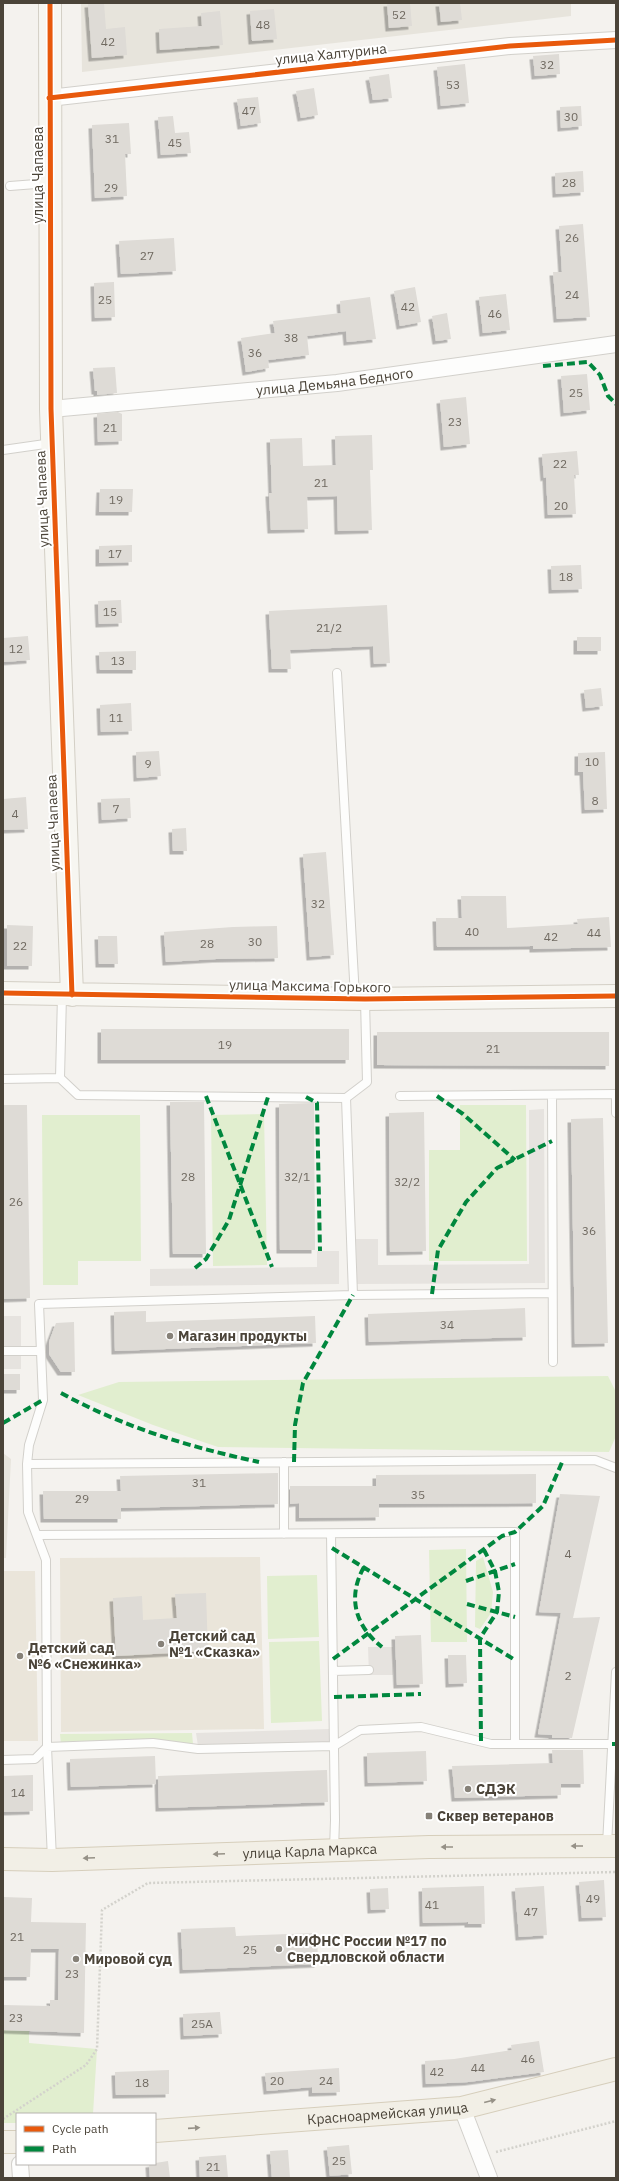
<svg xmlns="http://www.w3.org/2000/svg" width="619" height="2181" font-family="'IBM Plex Sans',sans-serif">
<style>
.residential{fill:#e7e4dc}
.education{fill:#eae5da}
.green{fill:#e1eecf}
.parking{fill:#e6e3df}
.building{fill:#dedbd6;filter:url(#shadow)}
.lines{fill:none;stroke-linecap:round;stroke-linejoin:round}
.lane-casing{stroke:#d2d0cb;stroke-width:10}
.street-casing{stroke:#d2d0cb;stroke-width:18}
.secondary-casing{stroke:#d3cfc5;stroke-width:24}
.primary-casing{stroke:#d6cebb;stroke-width:24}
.path{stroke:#d3d2cc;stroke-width:2.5;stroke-dasharray:2 2;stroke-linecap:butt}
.lane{stroke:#fdfdfc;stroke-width:8}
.street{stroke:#fdfdfc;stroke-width:16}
.secondary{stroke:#f7f6f1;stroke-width:22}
.primary{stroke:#f2efe6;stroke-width:22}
.quiet{stroke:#00873e;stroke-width:4;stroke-dasharray:8 4;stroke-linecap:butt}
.cycleway-casing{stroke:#fff;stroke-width:8}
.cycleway{stroke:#e8590c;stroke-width:5}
.oneway{fill:#969187}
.poi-dot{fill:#868178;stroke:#fff;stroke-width:1.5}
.labels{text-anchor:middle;stroke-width:4;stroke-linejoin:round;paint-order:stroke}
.number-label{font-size:12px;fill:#706a61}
.street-label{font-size:14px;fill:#4b4439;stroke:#fff}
.poi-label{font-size:14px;font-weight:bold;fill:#4b4439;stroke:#fff;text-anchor:start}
</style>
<defs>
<filter id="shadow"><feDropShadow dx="-3.5" dy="3.5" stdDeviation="0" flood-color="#0004"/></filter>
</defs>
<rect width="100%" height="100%" fill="#f4f2ee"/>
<!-- residential -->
<path class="residential" d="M81,3H571V16L82,72Z
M3,1453L11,1459L6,1558H3Z"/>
<!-- education -->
<path class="education" d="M260,1557L264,1729L61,1732L60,1558Z
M3,1571H35L38,1741H3Z"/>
<!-- green -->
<path class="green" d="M460,1105H526L527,1261H429V1150H460Z
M264,1114L267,1265L213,1266L211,1115Z
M42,1115H140L141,1261H78V1285H43Z
M608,1376L616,1392V1436L609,1452L218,1447L153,1425L78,1395L119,1382Z
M466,1549L467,1642H431L429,1550Z
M483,1557L493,1592L491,1613L480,1629L475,1627L476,1561Z
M317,1575L319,1637L268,1639L267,1576Z
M319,1641L322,1721L271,1723L269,1642Z
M192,1733L193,1744L190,1746L61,1745L60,1734Z
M3,2030L29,2031V2043L97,2049L93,2114H17V2123H3Z"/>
<!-- parking -->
<path class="parking" d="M544,1109L545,1283L357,1284L356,1239H378V1265L529,1264V1110Z
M317,1251H339V1284L150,1286V1269L317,1267Z
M3,1316H21V1369H3Z
M368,1647H393V1675H369Z
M329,1729V1743L198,1746L196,1733Z"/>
<!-- building -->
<path class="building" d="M104,3L106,29L125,27L127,55L92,58L88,4Z
M387,3H410L412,26L389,28Z
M439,3H460L462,20L441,22Z
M274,9L277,39L252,41L250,11Z
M220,11L223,45L160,50L159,29L202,26L201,13Z
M559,54L560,74L535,76L533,56Z
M465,64L469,103L441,106L437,67Z
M389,74L392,98L373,100L369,77Z
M314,88L318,115L301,118L296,91Z
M258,97L261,123L241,126L237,99Z
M581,106L582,126L561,128L560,107Z
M173,116L175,133L189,132L191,153L161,155L158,117Z
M129,123L131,154H125L127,196L95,198L92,125Z
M583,171L584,192L556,194L555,173Z
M583,224L590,317L557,319L553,272H562L559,226Z
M174,238L176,271L121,274L119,241Z
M114,282L115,317L95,318L94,283Z
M415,287L421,322L400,326L394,291Z
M506,294L510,330L483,333L479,297Z
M370,297L376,339L347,342L346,331L307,336L309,355L268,360L269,368L246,372L241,338L275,333L273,321L341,313L340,301Z
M447,313L451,339L436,341L432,316Z
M115,367L117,393L97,395V391H95L93,368Z
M587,374L590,410L564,413L561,376Z
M466,397L470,444L444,447L440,400Z
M118,412L122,414V441L98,442L97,414Z
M372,435L373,470H370L372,530L338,531L337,496L307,497L308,529L271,530L269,493H272L270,439L302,438L303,466L336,465L335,436Z
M577,451L579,475H574L576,514L548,515L546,477L544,478L542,454Z
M100,489H133L132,512H99Z
M132,545V562L99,563V546Z
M581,565L582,589L552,590L551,566Z
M121,600L122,623L99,624L98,601Z
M387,605L390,663L374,664L373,646L290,650L291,669H272L269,611Z
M28,636L30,660L3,662V638Z
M577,637H601V651H577Z
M136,651V670H100L99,652Z
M601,688L603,706L586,708L584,690Z
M131,703L132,731L101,732L100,705Z
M159,751L161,776L137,778L136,752Z
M605,752L607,809L585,810L583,772H578V753Z
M26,797L28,829L4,830L3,799Z
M130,798L131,818L102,820L101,799Z
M186,828L187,851H173L172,829Z
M326,852L334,955L310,957L303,854Z
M461,896H506L507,928L578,924L577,919L609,917L611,947L533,949V946L437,947L436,918H462Z
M7,925L33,926L32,966H7Z
M277,926L278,958L216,959L166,962L164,932L233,927Z
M98,936H117L118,964H99Z
M101,1029H349V1060H101Z
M377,1032H609V1066L377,1065Z
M170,1102H204L206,1254H173Z
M314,1103L315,1250H280L279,1104Z
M3,1105H27L30,1298L3,1299Z
M424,1112L426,1251L390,1252L389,1113Z
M603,1118L608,1343L575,1344L571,1119Z
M525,1308L526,1337L369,1342L368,1314Z
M146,1311V1322L315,1316L316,1343L115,1351L114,1312Z
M74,1322L75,1372H61L49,1354V1342L56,1323Z
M3,1374H20V1390H3Z
M278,1473V1504L121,1508V1519H44L43,1491H121L120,1476Z
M536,1474V1503L379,1504V1517L299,1518V1503L290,1504V1486H376V1475Z
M560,1494L600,1496L573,1618L600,1617L572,1738H552V1735L538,1734L561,1613L539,1612Z
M206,1593L208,1651L116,1656L113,1598L142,1596L143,1620L177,1618L175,1594Z
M421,1635L423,1684L397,1685L395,1636Z
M448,1655H466L467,1683L449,1684Z
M552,1750H583L584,1784H561V1795L455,1798L452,1766L553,1763Z
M426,1751L427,1781L368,1783L367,1753Z
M155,1756L156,1784L71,1787L70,1759Z
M327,1770L328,1802L159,1808L158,1776Z
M33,1775V1811L3,1812V1776Z
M604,1880L606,1917L582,1918L579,1882Z
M484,1886L485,1924H468V1922L423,1923L422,1888Z
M544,1886L547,1935L519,1937L515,1888Z
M388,1888L389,1909L371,1910L370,1889Z
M3,1897L32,1898L31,1922L86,1923L84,2033L3,2030V2005L50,2006V2000H58L59,1949H31L30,1977H3Z
M235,1927L236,1936L317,1933L318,1964L183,1970L181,1929Z
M220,2012L222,2034L184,2036L183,2014Z
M539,2041L544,2072L468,2082L426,2084L425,2061L454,2059L512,2050L511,2045Z
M339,2068L340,2092L312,2093V2087L267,2091L265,2073Z
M169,2070V2094L116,2095L115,2072Z
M349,2145L352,2174L330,2176L327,2147Z
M288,2150L290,2178H272L270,2151Z
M226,2155L228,2178H200L199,2157Z
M168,2161L170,2178H150L149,2164Z"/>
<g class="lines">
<!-- lane casing -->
<g class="lane-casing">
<path id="lane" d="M10,186L49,183
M3,450L52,443
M337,673L355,997
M62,995L60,1078L78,1095L346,1098
M3,1079L60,1078
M616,1094V1113
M400,1096L616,1094
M552,1096L553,1362
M353,1295L346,1098L367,1082L365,1000
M3,1351H40
M284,1462V1534
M27,1464L595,1460L616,1468
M331,1534L335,1820L334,1850
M333,1671L369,1670
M515,1744H612
M3,1760L35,1759L47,1747L153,1743L198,1749L334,1746L360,1730L421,1727L491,1744H515V1532L37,1535
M607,1845L616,1672
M52,1859L47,1747L46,1560L28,1512L27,1464L29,1445L43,1400L39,1304L353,1295L552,1293"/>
</g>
<!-- street casing -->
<g class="street-casing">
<g id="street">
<path d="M49,98L510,46L616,40"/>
<path id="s1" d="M51,409L337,383L616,344"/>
<path d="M462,2108L489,2178"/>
<path d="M20,2164L21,2178"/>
</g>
</g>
<!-- secondary casing -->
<g class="secondary-casing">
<path id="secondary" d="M50,3L51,409L72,995
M3,993L365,999L616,996"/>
</g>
<!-- primary casing -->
<g class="primary-casing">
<g id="primary">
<path id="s2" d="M3,1859L52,1860L429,1847L616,1846"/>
<path id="s3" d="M155,2131L462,2108L616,2069"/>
<path d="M3,2142H17"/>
</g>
</g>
<!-- path -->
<path class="path" d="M3,2119L86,2065L97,2049L102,1910L148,1883L616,1872
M496,2152L616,2121"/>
<!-- lane -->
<use href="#lane" class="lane"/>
<!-- street -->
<use href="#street" class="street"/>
<!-- secondary -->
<use href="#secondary" class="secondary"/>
<!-- primary -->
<use href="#primary" class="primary"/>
<!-- quiet -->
<path class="quiet" d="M543,366L588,362L600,375L608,396L616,404
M206,1096L272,1267
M437,1096L463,1114L515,1160
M306,1097L317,1103L320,1251
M195,1268L206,1259L229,1220L268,1097
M432,1294L438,1250L466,1202L497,1168L552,1141
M61,1393C123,1427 189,1447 259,1462
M3,1423L43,1400
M294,1462L295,1425L303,1383L353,1295
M332,1548L515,1660
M364,1567C347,1597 355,1626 382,1647
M466,1581L515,1564
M467,1604L515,1617
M333,1659L502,1536L515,1532L543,1506L563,1460
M334,1697L421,1694
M481,1741L480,1638L497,1612L499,1592L495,1571L484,1550
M612,1744H616"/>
<!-- cycleway casing -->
<g class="cycleway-casing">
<path id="cycleway" d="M50,3L51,409L72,995
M49,98L510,46L616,40
M3,993L365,999L616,996"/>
</g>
<!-- cycleway -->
<use href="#cycleway" class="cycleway"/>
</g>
<!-- one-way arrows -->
<defs><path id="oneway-solid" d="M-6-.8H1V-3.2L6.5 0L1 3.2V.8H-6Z"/></defs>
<g class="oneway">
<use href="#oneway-solid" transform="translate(577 1846) rotate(180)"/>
<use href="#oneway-solid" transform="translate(447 1847) rotate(-180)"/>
<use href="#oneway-solid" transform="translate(219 1854) rotate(178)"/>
<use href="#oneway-solid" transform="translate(89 1858) rotate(178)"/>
<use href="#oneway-solid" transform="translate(490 2101) rotate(-14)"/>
<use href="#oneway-solid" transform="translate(194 2128) rotate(-4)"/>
</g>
<!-- markers -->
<g class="poi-dot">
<circle cx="170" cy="1336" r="4"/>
<circle cx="161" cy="1644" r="4"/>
<circle cx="20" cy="1656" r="4"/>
<circle cx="468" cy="1789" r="4"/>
<rect x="425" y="1812" width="8" height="8" rx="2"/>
<circle cx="279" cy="1949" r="4"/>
<circle cx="76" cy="1959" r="4"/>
</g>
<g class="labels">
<!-- number labels -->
<g class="number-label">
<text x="399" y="19">52</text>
<text x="263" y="29">48</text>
<text x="108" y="46">42</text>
<text x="547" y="69">32</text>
<text x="453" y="89">53</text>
<text x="249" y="115">47</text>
<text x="571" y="121">30</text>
<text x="112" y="143">31</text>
<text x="175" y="147">45</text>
<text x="569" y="187">28</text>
<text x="111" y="192">29</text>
<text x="572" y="242">26</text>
<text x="147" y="260">27</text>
<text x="572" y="299">24</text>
<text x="105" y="304">25</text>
<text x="408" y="311">42</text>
<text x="495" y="318">46</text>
<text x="291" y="342">38</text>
<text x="255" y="357">36</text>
<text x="576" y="397">25</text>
<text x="455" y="426">23</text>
<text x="110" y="432">21</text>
<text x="560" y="468">22</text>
<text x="321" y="487">21</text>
<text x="116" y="504">19</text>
<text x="561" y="510">20</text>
<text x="115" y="558">17</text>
<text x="566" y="581">18</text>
<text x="110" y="616">15</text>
<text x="329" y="632">21/2</text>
<text x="16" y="653">12</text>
<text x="118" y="665">13</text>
<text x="116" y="722">11</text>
<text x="592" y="766">10</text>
<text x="148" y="768">9</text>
<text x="595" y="805">8</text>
<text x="116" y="813">7</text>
<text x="15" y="818">4</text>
<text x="318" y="908">32</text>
<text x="472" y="936">40</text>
<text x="594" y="937">44</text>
<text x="551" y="941">42</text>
<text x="255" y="946">30</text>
<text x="207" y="948">28</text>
<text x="20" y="950">22</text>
<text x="225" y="1049">19</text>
<text x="493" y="1053">21</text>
<text x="188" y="1181">28</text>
<text x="297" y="1181">32/1</text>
<text x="407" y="1186">32/2</text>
<text x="16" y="1206">26</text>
<text x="589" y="1235">36</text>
<text x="447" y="1329">34</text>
<text x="199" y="1487">31</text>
<text x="418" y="1499">35</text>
<text x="82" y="1503">29</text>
<text x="568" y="1558">4</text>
<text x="568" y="1680">2</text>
<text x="18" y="1797">14</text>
<text x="593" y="1903">49</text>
<text x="432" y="1909">41</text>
<text x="531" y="1916">47</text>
<text x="17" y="1941">21</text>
<text x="250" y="1954">25</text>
<text x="72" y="1978">23</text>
<text x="16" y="2022">23</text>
<text x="202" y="2028">25А</text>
<text x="528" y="2063">46</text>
<text x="478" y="2072">44</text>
<text x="437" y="2076">42</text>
<text x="277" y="2085">20</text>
<text x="326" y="2085">24</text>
<text x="142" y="2087">18</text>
<text x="339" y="2165">25</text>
<text x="213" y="2171">21</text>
</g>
<!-- street labels -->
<g class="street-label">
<text transform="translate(331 54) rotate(-6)" y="5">улица Халтурина</text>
<text transform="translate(38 175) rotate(-90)" y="5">улица Чапаева</text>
<text dy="5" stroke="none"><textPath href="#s1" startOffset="285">улица Демьяна Бедного</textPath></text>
<text transform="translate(42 499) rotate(-92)" y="5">улица Чапаева</text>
<text transform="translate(53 823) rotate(-92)" y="5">улица Чапаева</text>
<text transform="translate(310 986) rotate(1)" y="5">улица Максима Горького</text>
<text dy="5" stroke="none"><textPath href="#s2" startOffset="307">улица Карла Маркса</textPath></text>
<text dy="5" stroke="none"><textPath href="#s3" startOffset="233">Красноармейская улица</textPath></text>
</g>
<!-- poi labels -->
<g class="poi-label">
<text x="178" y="1341">Магазин продукты</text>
<text x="169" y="1641">Детский сад<tspan x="169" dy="16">№1 «Сказка»</tspan></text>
<text x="28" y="1653">Детский сад<tspan x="28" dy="16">№6 «Снежинка»</tspan></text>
<text x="476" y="1794">СДЭК</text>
<text x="437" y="1821">Сквер ветеранов</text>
<text x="287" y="1946">МИФНС России №17 по<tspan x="287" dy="16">Свердловской области</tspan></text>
<text x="84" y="1964">Мировой суд</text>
</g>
</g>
<!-- border -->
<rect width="619" height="2181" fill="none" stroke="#4b4439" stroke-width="8"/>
<!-- legend -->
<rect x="16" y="2113" width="140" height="52" fill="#ffffff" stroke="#b7b4b0"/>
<rect x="24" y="2126" width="20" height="6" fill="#e8590c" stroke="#b7b4b0"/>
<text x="52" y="2133" font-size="12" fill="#4b4439">Cycle path</text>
<rect x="24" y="2146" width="20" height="6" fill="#00873e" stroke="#b7b4b0"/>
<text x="52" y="2153" font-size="12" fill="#4b4439">Path</text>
</svg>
